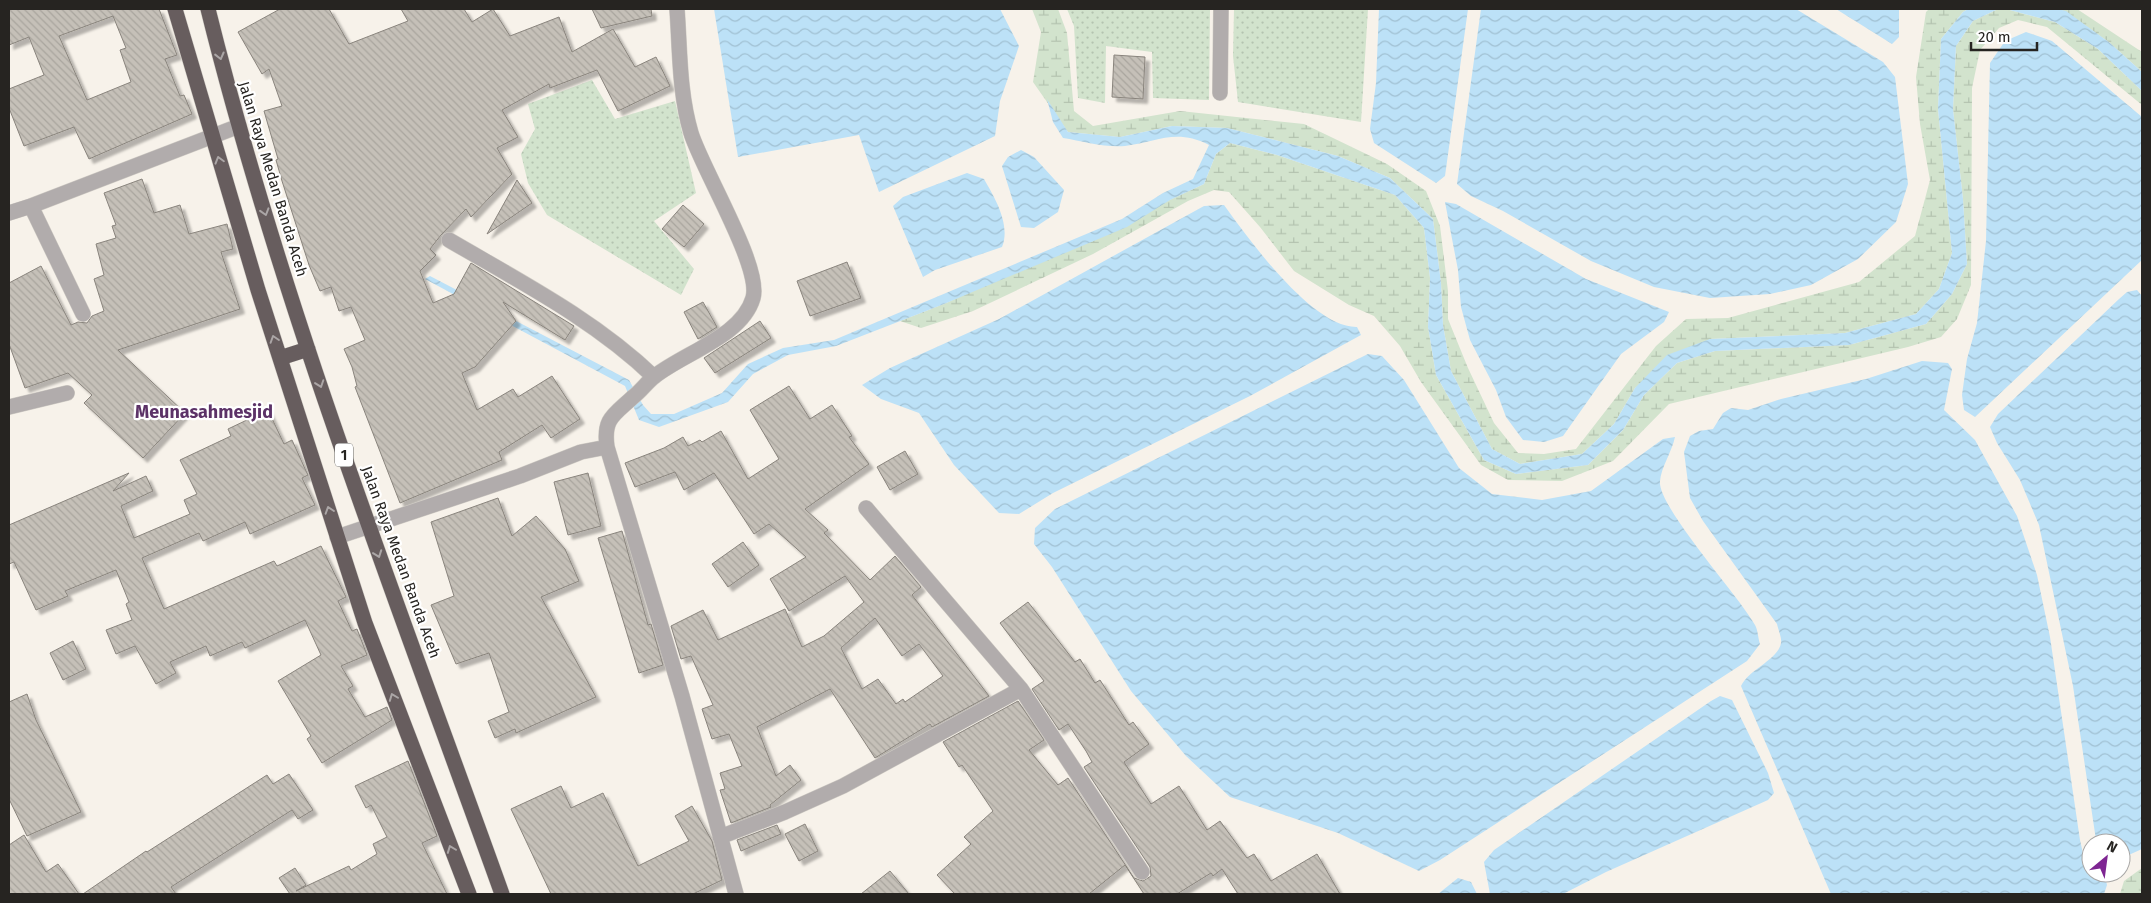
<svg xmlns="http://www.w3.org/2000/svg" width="2151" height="903" font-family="'Fira Sans',sans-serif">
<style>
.grass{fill:url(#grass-dots)}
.wetland{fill:url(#wetland-marsh)}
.water{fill:url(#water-waves)}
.building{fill:url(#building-back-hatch);stroke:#89847d;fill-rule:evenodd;filter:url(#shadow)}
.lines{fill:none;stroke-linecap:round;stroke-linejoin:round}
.minor-casing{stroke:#d1cdc6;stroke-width:16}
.highway-casing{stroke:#d1cdc6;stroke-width:16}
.minor{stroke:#b1acac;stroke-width:15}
.highway{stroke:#675d5e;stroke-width:15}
.oneway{stroke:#aba6a6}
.labels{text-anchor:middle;stroke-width:4.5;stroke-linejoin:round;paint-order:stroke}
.shield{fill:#fff;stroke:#676664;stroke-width:1}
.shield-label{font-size:14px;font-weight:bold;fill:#262421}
.street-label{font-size:15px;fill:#262421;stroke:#fff}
.quarter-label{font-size:18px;font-weight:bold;fill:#5c3267;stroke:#fff}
</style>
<defs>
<pattern id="grass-dots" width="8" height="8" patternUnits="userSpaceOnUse" patternTransform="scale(1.25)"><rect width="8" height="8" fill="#d2e3cd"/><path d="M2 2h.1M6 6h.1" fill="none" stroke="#b4c3b0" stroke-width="1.8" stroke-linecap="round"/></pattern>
<pattern id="wetland-marsh" width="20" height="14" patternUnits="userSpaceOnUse" patternTransform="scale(1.25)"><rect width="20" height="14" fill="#d2e3cd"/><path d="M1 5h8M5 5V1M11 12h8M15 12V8" fill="none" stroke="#b4c3b0"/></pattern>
<pattern id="water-waves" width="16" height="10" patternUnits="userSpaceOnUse" patternTransform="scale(1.25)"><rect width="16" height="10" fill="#bce1f7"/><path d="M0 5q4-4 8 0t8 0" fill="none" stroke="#a1c1d3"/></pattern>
<pattern id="building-back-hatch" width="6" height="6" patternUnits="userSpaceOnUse" patternTransform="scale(1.25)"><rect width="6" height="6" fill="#c5c0b8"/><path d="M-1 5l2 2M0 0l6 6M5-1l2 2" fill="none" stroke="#a9a59e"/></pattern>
<filter id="shadow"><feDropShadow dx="4.5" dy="4.5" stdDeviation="1" flood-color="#0004"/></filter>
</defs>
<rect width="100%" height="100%" fill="#f7f2ea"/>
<!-- grass -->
<path class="grass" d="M1067,9H1210L1209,100L1153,98L1152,52L1106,46L1105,103L1078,98L1074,26Z
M1234,9H1368L1361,122L1238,102L1233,56Z
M592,80L615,119L675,101L696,193L654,221L694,269L681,295L547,215L528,183L521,154L535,129L528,104Z"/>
<!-- wetland -->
<path class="wetland" d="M1032,9H1058L1067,33L1074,111L1093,126L1180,111L1304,124L1387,164L1426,191L1440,226L1448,291V319L1468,368L1494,423L1518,453L1544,454L1576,449L1656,346L1686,319L1728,318L1859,282L1915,236L1930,180L1920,124L1916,77L1926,12L1929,9H1968L1963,12L1941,39L1938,109L1952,253L1939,289L1916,314L1845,333L1710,339L1635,388L1614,424L1582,454L1520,464L1492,449L1451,371L1443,325L1441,283L1433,219L1390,178L1338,156L1227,128L1172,126L1120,137L1068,132L1033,82L1041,32Z
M1998,9H2006L2055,22L2098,49L2142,91V105L2047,27L2018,20L1999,28L1980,50L1972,88L1971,285L1957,319L1941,337L1908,347L1669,404L1613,461L1562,481L1508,480L1481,465L1421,382L1400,346L1374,316L1349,305L1294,271L1260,227L1229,192L1214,190L1188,201L1093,254L973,311L921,328L900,321L944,304L1204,184L1216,154L1230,143L1277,155L1395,195L1424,228L1430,278L1428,327L1436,375L1484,460L1516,474L1588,465L1623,430L1644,395L1677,363L1715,351L1849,345L1926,324L1952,294L1967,264L1963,199L1953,109L1956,46L1973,21Z
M2058,9H2077L2142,52V72L2110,43L2066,12Z
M2142,868V894H2120L2124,881Z"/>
<!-- water -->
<path class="water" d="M714,9H1000L1019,46L1000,101L995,136L879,192L859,135L738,157Z
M1379,9H1468L1445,176L1436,183L1374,143L1370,129L1376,83Z
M1481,9H1796L1883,62L1895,77L1908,184L1896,222L1858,259L1811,285L1770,294L1710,298L1654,287L1591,261L1503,211L1471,196L1457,184Z
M1836,9H1899V37L1892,44Z
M1968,9H1998L1973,21L1956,46L1953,109L1963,199L1967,264L1952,294L1926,324L1849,345L1715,351L1677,363L1644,395L1623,430L1588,465L1516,474L1484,460L1436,375L1428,327L1430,278L1424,228L1395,195L1277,155L1230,143L1216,154L1204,184L1170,200L1127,227L944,304L836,346L788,355L753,374L728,402L659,427L639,420L625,386L425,279L430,276L629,380L643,405L651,414H674L722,393L748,364L783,348L834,340L1122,219L1163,193L1193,179L1209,145C1176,128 1157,142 1125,146C1106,148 1082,141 1063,138L1053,122L1047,99L1068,132L1120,137L1172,126L1227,128L1338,156L1390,178L1433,219L1441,283L1443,325L1451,371L1492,449L1520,464L1582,454L1614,424L1635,388L1667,355L1710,339L1845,333L1916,314L1939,289L1952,253L1938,109L1941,39L1963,12Z
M2006,9H2058L2066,11L2110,43L2142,72V91L2098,49L2055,22Z
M2026,32L2052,41L2142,117V260L1975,417L1964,410L1962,395L1967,359L1977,323L1986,241L1990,63L2005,41Z
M1021,150L1034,157L1064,190L1058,212L1034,228L1021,227L1002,166L1008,157Z
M967,173L984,179C995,198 1011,225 1002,247L935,270L923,277L893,206L903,197Z
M1445,202L1456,204L1586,279L1669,312L1664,322L1621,354L1563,436L1544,442L1523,440L1506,417L1496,390L1470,340L1461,307L1458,270Z
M1224,205C1248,238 1312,328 1357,327L1361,335L1250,396L1053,493L1019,514L999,513L954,465L919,413L881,399L862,385L890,368L999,319L1204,206Z
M2137,290L2142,296V849L2122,858L2121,843H2097L2096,840L2073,686L2039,525L2020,480L1997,443L1990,427L1998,414L2119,299L2127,292Z
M1368,354L1382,356L1404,380L1459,468L1492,494L1542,500L1591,491L1663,439L1675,437C1672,451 1661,468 1660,481C1657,506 1739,596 1755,625C1758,630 1758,638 1760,644L1747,661L1440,860L1419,871L1338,833L1230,797L1186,756L1131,691L1052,567L1034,544L1035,528L1055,509Z
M1922,361L1948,363L1952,369L1944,410L1975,440L2017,516L2037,575L2050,637L2080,840L2086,867L2091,870V873H2104L2107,885L2104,894H1831L1741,686C1749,669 1778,660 1781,643C1782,638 1778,629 1777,624L1703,521L1690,498L1684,452L1690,436L1699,431L1713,429L1723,413L1731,408L1748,410L1781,399L1866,379Z
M1720,696L1732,700L1768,773L1774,793L1768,800L1606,872L1563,894H1490L1484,862L1494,850L1711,701Z
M1458,878L1471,882L1477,894H1438Z"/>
<!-- building -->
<path class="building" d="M9,9H159L177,55L165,59L180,96L184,95L192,114L89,159L74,127L24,146L9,108V89L44,75L29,37L9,45ZM113,16L126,48L120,50L131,82L87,100L59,36Z
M280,9H329L349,44L408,21L401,9H464L472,22L493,9L510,36L559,17L572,52L613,29L635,67L656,57L670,86L618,111L597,70L550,88L549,84L502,110L518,137L497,148L512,174L471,217L466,209L441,235L430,249L436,255L420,271L433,303L454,294L471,263L574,326L565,340L503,302L516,321L475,367L462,373L477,410L513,389L518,397L552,376L580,419L551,438L542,425L499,452L502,460L400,503L355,387L357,386L352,367L344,349L365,340L351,307L339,311L331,287L320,291L309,265L282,181L276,160L278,159L264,111L282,106L269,69L262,74L238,32Z
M592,9H651L652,16L601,28Z
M1114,55L1145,57L1143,99L1112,97Z
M142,179L154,213L180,205L189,234L227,224L233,249L221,252L240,309L118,350L185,413L143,458L84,403L92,395L68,373L25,388L9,344V283L41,266L71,325L78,322L87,323L92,316L104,311L94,279L104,275L96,244L116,238L112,226L116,225L104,193Z
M517,180L532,203L487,234Z
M683,205L704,224L684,247L662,229Z
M847,262L861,298L810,316L797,281Z
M703,302L717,327L698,339L684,312Z
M760,321L771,338L715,373L704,358Z
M789,386L810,419L832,405L852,436L849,437L869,464L805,509L828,530L824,533L870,580L895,556L921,587L912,595L989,696L932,727L930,724L875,758L830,689L757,727L776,776L790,765L801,780L770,805L771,807L731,823L720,790L725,789L720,773L742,766L729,734L712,739L702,709L713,705L691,656L681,659L671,626L703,610L718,640L785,609L802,647L824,636L864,602L845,576L789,611L770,579L806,557L769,524L754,534L714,473L684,490L675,472L635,487L625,463L664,448L683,437L688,446L700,440L702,442L721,431L748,479L779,459L750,410ZM875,618L902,656L919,644L943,676L905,702L903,699L896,704L878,679L862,689L841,648Z
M268,410L284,444L292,440L306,471L308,475L302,478L315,505L250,534L245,522L203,541L199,533L142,558L164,609L274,561L277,566L321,546L346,597L338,601L352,631L357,629L367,655L341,666L353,686L348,689L365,717L387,707L392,720L322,763L307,739L311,736L278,681L321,655L305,620L245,648L242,642L210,656L206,646L170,662L176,673L156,684L135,646L116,654L106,630L132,620L126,604L129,602L116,570L65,591L68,596L36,610L14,562L9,564V525L129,473L113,491L146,476L153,491L121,506L134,538L190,514L184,500L197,494L180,460L231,436L228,429Z
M905,451L918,474L890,490L877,467Z
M588,473L601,526L568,535L554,482Z
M498,498L512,536L536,516L565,549L579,581L541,597L596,697L516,733L515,729L495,738L488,721L509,712L489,653L456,664L431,605L454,596L431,522Z
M622,531L648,625L651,624L663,665L639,673L598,538Z
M743,542L759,565L728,587L712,564Z
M1028,602L1075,662L1080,659L1095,683L1100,680L1129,725L1133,722L1149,744L1124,762L1151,804L1179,786L1207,830L1220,821L1247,858L1254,854L1271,881L1317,854L1340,894H1238L1222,869L1213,876L1211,873L1177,894H1144L1125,865L1089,894H955L937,875L971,844L964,837L993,811L962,765L959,767L943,742L1018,701L1044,740L1029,750L1058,785L1068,778L1134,878L1143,881L1151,876L1150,867L1084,767L1092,762L1086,751L1068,724L1059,730L1032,689L1044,681L1000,623Z
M73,641L86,669L63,680L50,653Z
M27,694L36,720L81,812L27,836L9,799V702Z
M408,761L437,836L422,843L447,894H290L279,878L295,868L306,885L296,891L349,866L351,870L377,854L373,844L387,837L371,805L366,808L355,786Z
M289,774L313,810L298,819L292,810L171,887L176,894H83L146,851L147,852L267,775L273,784Z
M561,786L571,808L603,793L638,866L689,841L675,816L692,806L712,841L722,880L693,894H551L511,809Z
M805,824L818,851L799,861L785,834Z
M777,825L781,834L741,851L737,840Z
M24,835L46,872L58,864L79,894H9V845Z
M890,871L909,894H861Z"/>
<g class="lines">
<!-- minor casing -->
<g class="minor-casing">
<path id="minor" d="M1220,93L1221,9
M31,206L83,314
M9,213L31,206L239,126
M449,240C519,281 595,320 654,377
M9,407L67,393
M607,447C603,418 614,415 633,397C641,391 647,382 655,376C686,352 742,336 753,298C762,267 702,169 691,133C679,93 680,49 677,9
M866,508L1021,689L1142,872
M337,537L520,476L581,452L607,447L682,696L736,894
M720,837L785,812L843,786L1021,689"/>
</g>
<!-- highway casing -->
<g class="highway-casing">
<path id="highway" d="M175,9L258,290L365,623L469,894
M208,9C283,311 397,601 502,894
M280,358L308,349"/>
</g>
<!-- minor -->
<use href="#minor" class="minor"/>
<!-- highway -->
<use href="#highway" class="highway"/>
</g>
<!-- one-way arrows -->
<defs><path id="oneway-chevron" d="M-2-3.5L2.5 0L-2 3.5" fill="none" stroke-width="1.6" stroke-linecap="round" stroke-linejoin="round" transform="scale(1.25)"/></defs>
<g class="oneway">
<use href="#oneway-chevron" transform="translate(220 56) rotate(76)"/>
<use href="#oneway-chevron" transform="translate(219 160) rotate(-106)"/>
<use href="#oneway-chevron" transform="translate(265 212) rotate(73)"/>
<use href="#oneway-chevron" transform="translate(274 339) rotate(-108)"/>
<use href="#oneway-chevron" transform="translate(320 384) rotate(71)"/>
<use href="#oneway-chevron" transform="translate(329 510) rotate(-108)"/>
<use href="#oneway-chevron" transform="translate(378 554) rotate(70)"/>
<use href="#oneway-chevron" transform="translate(393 697) rotate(-111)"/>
<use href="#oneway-chevron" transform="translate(451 849) rotate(-111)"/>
</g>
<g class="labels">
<!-- shield labels -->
<rect class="shield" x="335" y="443.5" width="18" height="23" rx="4"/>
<g class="shield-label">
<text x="344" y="460">1</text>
</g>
<!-- street labels -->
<g class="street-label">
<text transform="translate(273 179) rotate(73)" y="5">Jalan Raya Medan Banda Aceh</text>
<text transform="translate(401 562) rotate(70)" y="5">Jalan Raya Medan Banda Aceh</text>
</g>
<!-- quarter labels -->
<g class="quarter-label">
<text x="204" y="418">Meunasahmesjid</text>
</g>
</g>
<!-- border -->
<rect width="2151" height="903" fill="none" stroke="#262421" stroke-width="20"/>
<!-- north arrow -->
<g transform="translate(2106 858) rotate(29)"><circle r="24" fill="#ffffff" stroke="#a8a7a6"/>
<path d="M0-4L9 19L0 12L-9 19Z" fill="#7e2592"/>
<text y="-8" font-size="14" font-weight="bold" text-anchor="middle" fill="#262421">N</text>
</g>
<!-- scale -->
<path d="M1971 42v8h66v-8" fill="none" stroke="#262421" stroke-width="2.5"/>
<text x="1978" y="42" font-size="15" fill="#262421" stroke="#ffffff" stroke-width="4" paint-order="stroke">20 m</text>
</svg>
